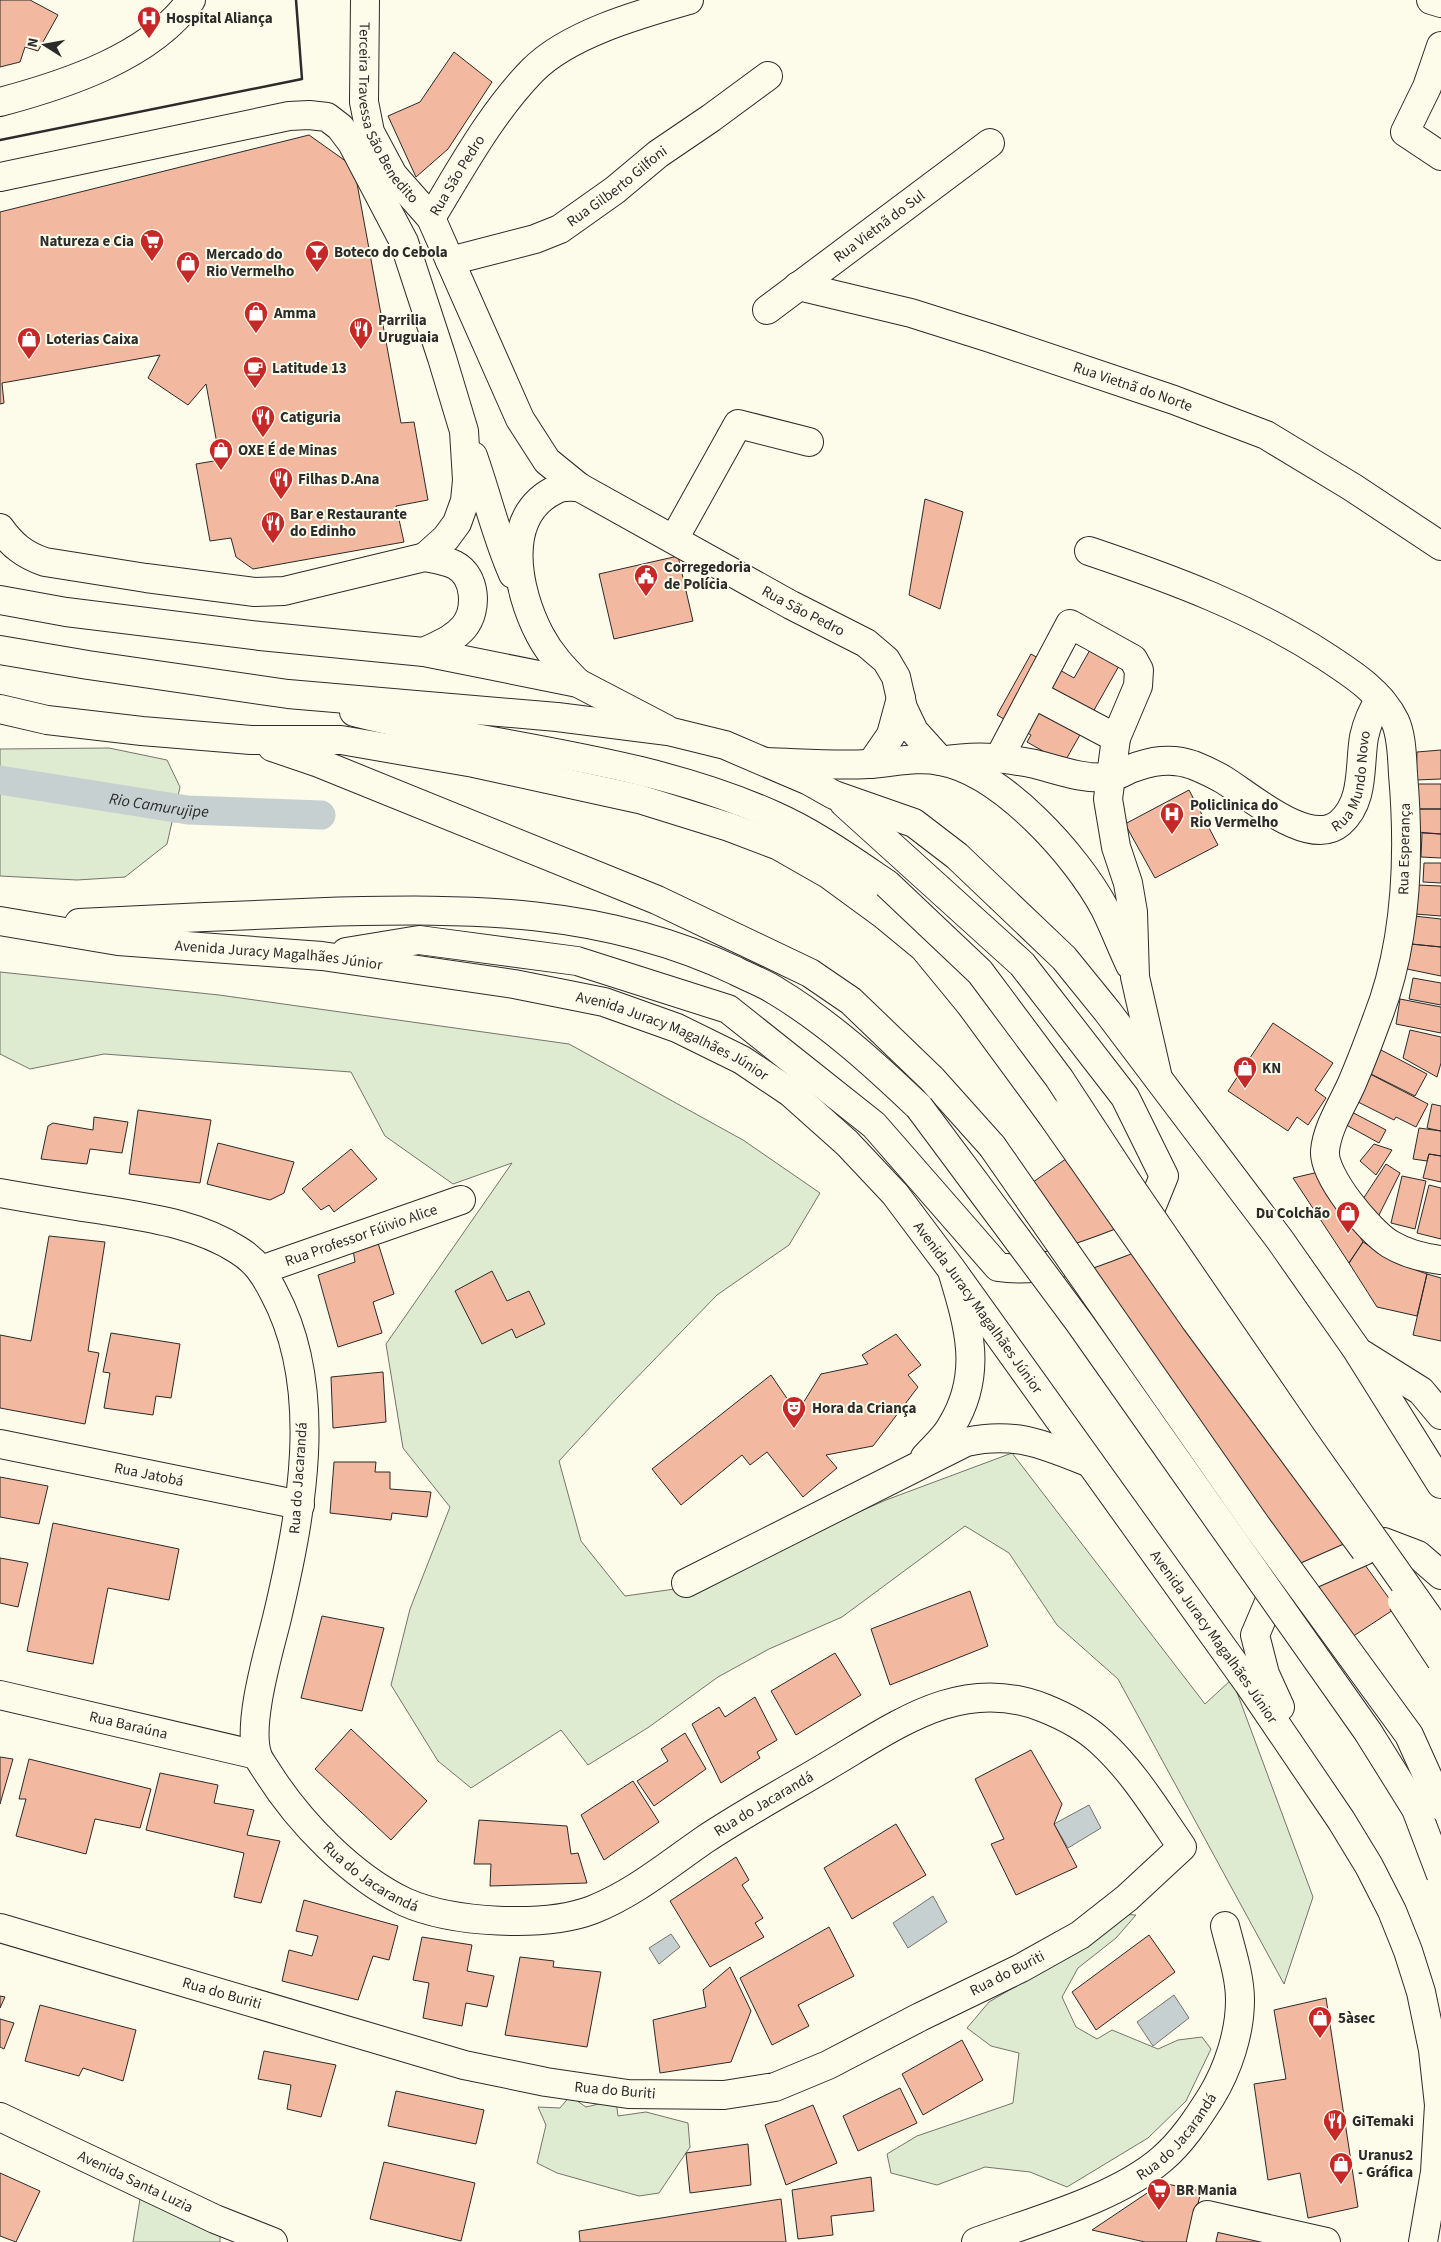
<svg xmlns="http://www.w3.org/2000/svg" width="1441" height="2242" font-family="'Source Sans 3',sans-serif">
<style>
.green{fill:#deebd1;stroke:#74746e}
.water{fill:#c7d0d0;stroke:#74746e}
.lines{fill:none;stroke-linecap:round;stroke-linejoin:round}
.canal{stroke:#c7d0d0;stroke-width:29}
.building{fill:#f2b8a0;stroke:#2b2b2b}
.minor-casing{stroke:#2b2b2b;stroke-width:30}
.major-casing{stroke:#2b2b2b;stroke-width:30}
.minor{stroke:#fdfbea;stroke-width:28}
.major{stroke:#fdfbea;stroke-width:28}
.minor-bridge-casing{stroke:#2b2b2b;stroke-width:30;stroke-linecap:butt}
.major-bridge-casing{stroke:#2b2b2b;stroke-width:30;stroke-linecap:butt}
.minor-bridge{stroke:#fdfbea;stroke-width:28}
.major-bridge{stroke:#fdfbea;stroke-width:28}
.wall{stroke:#2b2b2b;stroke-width:2.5}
.labels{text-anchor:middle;stroke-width:4;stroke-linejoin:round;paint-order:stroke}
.poi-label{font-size:15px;font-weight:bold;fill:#2b2b2b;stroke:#fdfbea;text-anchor:start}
.street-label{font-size:15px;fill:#2b2b2b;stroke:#fdfbea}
.water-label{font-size:16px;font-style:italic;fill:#2b2b2b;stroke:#fdfbea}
</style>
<rect width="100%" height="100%" fill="#fdfbea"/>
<!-- green -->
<path class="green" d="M109,748L167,760L180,787L167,844L125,877L77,880L0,876V749Z
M0,972L219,995L569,1044L743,1140L820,1193L789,1245L717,1295L618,1397L559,1461L581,1541L625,1596L689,1587L886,1500L1012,1453L1205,1704L1232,1679L1313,1897L1284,1984L1118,1679L1057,1625L1009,1553L965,1526L842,1617L769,1649L718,1677L649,1727L588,1765L561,1730L471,1788L438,1761L391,1685L410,1609L450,1507L403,1448L386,1344L512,1163L453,1184L385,1136L351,1072L104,1054L30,1069L0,1054Z
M1116,1914L1136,1915L1116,1938L1078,1968L1062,1997L1076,2027L1097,2039L1112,2030L1158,2049L1178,2040L1202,2037L1211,2049L1186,2101L1148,2138L1067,2187L1030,2172L985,2167L937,2185L891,2173L887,2154L917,2136L1013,2103L1019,2053L991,2046L967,2028L989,2002L1028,1979Z
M570,2096L586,2107L616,2100L618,2116L646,2112L688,2123L690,2147L659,2193L639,2196L557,2173L537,2163L546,2125L538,2107L560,2108Z
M141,2193L220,2236V2242H133Z"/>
<!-- water -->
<path class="water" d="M1089,1805L1101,1828L1068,1848L1054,1824Z
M933,1896L947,1922L908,1948L893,1923Z
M671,1934L680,1947L659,1964L649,1948Z
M1174,1995L1189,2018L1153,2046L1137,2022Z"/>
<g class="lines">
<!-- canal -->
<path class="canal" id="s1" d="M0,780L188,810L321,815"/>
</g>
<!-- building -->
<path class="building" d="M0,0H30L58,15L38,51L25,47L20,62L0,67Z
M454,52L492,82L448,149L416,177L388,116L420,102Z
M309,135L354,167L401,423L414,422L428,500L396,506L404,542L253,569L236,557L231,538L210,541L196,464L220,460L206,384L188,405L148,378L160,355L2,383L4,403L0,404V212Z
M925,499L963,512L940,609L909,595Z
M678,556L693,621L614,639L599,574Z
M1103,627L1132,643L1064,763L1027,742L1031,735L997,715L1031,654L1074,678Z
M1441,750V779L1416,780L1417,752Z
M1417,784H1441V809H1417Z
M1189,790L1218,845L1155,878L1125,824Z
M1417,809H1441V834L1417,832Z
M1422,833L1441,834V858L1421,857Z
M1424,863H1441V883L1423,882Z
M1417,885L1441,886V916L1415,914Z
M1414,916L1441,919V947L1411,944Z
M1411,944L1441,947V976L1407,969Z
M1413,978L1441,983V1005L1409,999Z
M1400,999L1441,1007V1033L1396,1024Z
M1273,1023L1333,1063L1315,1090L1326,1098L1308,1125L1297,1117L1288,1131L1228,1091Z
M1410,1030L1441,1037V1063L1437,1077L1403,1058Z
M1381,1050L1427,1074L1415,1096L1369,1073Z
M1370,1074L1428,1104L1416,1127L1396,1117L1394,1120L1356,1101Z
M1432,1104L1441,1106V1131L1427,1128Z
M1346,1109L1386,1130L1379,1143L1339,1121Z
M138,1110L211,1120L200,1183L129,1174Z
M94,1117L128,1122L122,1153L90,1149L87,1164L41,1159L48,1126L53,1123L93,1130Z
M1419,1128L1441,1131V1156L1429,1154L1427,1161L1413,1159Z
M218,1143L294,1162L284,1193L270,1200L207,1184Z
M1374,1144L1392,1150L1376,1175L1360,1161Z
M351,1149L377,1179L334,1212L329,1205L321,1210L302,1189Z
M1429,1154L1441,1156V1182L1423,1178Z
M1070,1156L1396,1608L1352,1637L1029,1185Z
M1386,1164L1400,1173L1378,1217L1361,1202Z
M1323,1171L1363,1242L1349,1263L1293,1178Z
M1402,1176L1426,1181L1415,1229L1391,1223Z
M1429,1185L1441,1188V1239L1417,1233Z
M49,1236L105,1242L88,1351L99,1353L85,1424L0,1408V1335L31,1341Z
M1363,1242L1396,1263L1427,1274L1417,1316L1377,1307L1349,1263Z
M378,1243L394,1294L373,1302L382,1333L338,1347L318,1275L355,1262L353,1250Z
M492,1271L507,1301L529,1291L545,1324L516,1338L512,1329L482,1344L455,1291Z
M1427,1274L1441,1278V1341L1413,1335Z
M111,1333L180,1344L171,1398L156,1396L153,1415L104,1408L110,1373L103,1372Z
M896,1334L921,1365L908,1375L918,1387L873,1446L826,1455L837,1468L803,1497L767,1452L750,1465L742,1455L681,1505L652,1469L771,1375L797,1413L821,1374L868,1364L862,1355Z
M383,1372L386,1422L333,1428L331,1377Z
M334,1462H376L375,1472H390V1489L431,1492L427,1517L392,1513L391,1520L330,1513Z
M0,1477L48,1486L39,1524L0,1517Z
M53,1523L179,1549L169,1600L108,1588L93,1664L27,1651Z
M0,1558L28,1563L18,1607L0,1603Z
M970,1591L988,1646L890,1685L871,1629Z
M322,1616L384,1628L362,1711L301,1698Z
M835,1653L861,1695L796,1735L771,1691Z
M755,1697L777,1740L757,1752L760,1758L721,1783L692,1724L719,1707L725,1717Z
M351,1729L427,1801L391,1840L315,1769Z
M685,1733L706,1769L654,1806L637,1781L668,1761L661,1749Z
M1031,1750L1062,1804L1054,1824L1077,1867L1016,1895L991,1844L1004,1839L975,1779Z
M0,1757L13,1759L0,1804Z
M29,1759L151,1789L140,1828L95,1819L86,1854L16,1836L26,1799H19Z
M160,1773L218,1785L214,1803L254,1810L247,1835L280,1841L261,1903L234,1897L244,1853L146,1830Z
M633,1781L659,1822L604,1860L581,1815Z
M479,1820L567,1826L571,1854L578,1853L587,1883L490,1886L491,1864H474Z
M896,1824L926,1875L852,1919L824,1868Z
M736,1857L749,1880L742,1885L763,1918L755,1923L764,1937L710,1967L670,1901Z
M304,1900L398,1926L389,1960L373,1956L358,2000L282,1981L289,1950L312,1956L318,1936L296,1931Z
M829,1927L854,1976L798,2005L809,2026L772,2045L740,1978Z
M1149,1935L1175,1972L1096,2030L1072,1992Z
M422,1937L472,1945L467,1971L494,1976L487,2007L466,2003L462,2026L423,2018L429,1983L413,1980Z
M520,1957L554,1961L553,1967L601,1972L587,2047L505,2035Z
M730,1967L751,2011L731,2062L660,2073L653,2020L706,2007L703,1990Z
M0,1996L5,1997L0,2008Z
M1326,1998L1358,2207L1308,2218L1300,2173L1268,2180L1254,2084L1286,2079L1274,2010Z
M40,2005L136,2030L123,2081L83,2068L79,2076L25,2061Z
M0,2019L14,2023L4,2049L0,2047Z
M962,2040L983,2080L923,2115L902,2074Z
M264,2051L336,2065L321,2117L287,2109L291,2085L258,2079Z
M900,2088L917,2123L858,2151L843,2116Z
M396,2091L484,2110L476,2144L388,2126Z
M813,2105L837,2163L786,2185L765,2125Z
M748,2144L751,2185L690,2193L686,2153Z
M384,2162L475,2183L461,2241L370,2219Z
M0,2173L40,2191L16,2242L0,2236Z
M871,2177L874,2211L831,2216L833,2235L798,2239L792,2190Z
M1162,2183L1201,2191L1189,2242H1145L1092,2230Z
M781,2199L786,2242H580L579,2231Z
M1213,2226L1281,2242H1209Z"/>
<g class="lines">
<!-- minor casing -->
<g class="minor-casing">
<g id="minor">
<path id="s2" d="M365,0L364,102L370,132L393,175L431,218L520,419L547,461L579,487L791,605L866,643L886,660L896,677L903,708L914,731L941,761C976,755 999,757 1035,764C1058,770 1085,780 1109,777C1116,777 1124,772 1130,769C1151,761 1171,757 1193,765C1203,769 1214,774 1224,780C1250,796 1310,849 1340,823C1365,801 1359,766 1364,737C1367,723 1372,711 1380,699"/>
<path d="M1431,0L1441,3"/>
<path d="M1441,46L1427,87L1405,132L1441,156"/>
<path d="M0,102C64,85 151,57 191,0"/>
<path d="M0,177L289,116L309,115L327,117L340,127L352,143L404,242L442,358L464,431L467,480L465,501L457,523L446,538L425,557"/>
<path id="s3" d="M431,218C461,169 491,113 532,71C568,34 640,14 689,0"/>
<path id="s4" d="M450,261L535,239L560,229L615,190L658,154L711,118L768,76"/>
<path id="s5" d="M798,286L911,313L990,338L1174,400L1266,435L1352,487L1441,546"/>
<path id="s6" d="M767,310L990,143"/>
<path d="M473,456C487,495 496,536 513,574"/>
<path d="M0,528C12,545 24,555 45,562L146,578L255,592L284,591L425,557C435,559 445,560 455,565C476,576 478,610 464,627C454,639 438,645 424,652"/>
<path d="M674,539L738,424L809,442"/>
<path d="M1089,551C1172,579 1251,608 1325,656C1351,673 1381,692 1395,721C1402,736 1402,758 1403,774C1410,855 1407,943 1377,1019C1369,1041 1361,1062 1352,1083C1343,1104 1327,1127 1325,1151C1323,1176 1369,1231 1390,1244C1405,1253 1424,1258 1441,1260"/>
<path d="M0,600L66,612L260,636L424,652L578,683L666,729"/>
<path d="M578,683C563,668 550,654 540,635C517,591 500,515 557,489C563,486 573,487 579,487"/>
<path d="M1033,694L1116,738"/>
<path d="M0,709L47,720L142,731L251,740H341L474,763L639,799L729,827L779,846L828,874L884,915L924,948L970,1004L1050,1113"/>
<path d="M272,747L319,763L657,900L810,973L851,1001L932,1079L992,1146"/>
<path d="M999,758L1070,624L1133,659L1139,670L1138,686L1116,738L1108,799L1116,847L1128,883L1133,912L1135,977L1158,1078"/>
<path d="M766,762C800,763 835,766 868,764C892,763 916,756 940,761C1002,772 1077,856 1105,909C1114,927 1121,946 1130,965"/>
<path d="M871,764L891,735L901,698"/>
<path id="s7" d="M0,1193C34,1199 69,1205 103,1210C150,1218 197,1224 238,1250C256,1261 265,1275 274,1293C326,1390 301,1516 277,1618C269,1651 246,1726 258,1757C261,1763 265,1768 268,1773C299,1822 352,1877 405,1902C452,1923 544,1928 592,1910C633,1894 668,1865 704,1840C746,1812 791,1788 834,1762C901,1722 964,1676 1044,1708C1064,1716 1085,1727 1101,1742C1134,1772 1157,1811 1182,1847L1127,1898L1080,1935L1021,1968L920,2017L828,2065L775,2087L724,2095L628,2094L546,2082L464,2065L0,1928"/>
<path id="s8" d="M261,1270L461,1200"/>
<path id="s9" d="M0,1444L300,1505"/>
<path d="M925,1457C934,1447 946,1437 952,1425C983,1374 969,1327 953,1274"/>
<path d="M686,1583L966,1442C1016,1431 1045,1445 1090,1463"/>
<path id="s10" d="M0,1695L257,1755"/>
<path id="s11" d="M0,2117L215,2219L273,2242"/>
<path id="s12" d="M976,2242C1033,2221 1116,2199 1162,2159C1182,2142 1197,2119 1211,2097C1228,2069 1240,2033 1240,2000C1240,1976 1231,1950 1225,1926"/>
<path d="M1201,2242L1207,2215L1326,2242"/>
</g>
</g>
<!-- major casing -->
<g class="major-casing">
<g id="major">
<path d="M0,650L88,665L288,694L557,717L668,731L725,745L809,781L834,795L914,823L957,856L1064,958L1107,1011L1280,1240L1357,1350L1441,1484"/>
<path d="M354,712C493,748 641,756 773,815C814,833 850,859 887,884"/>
<path id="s13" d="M0,921L118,941L322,956L514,984L604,1002L677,1028L742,1060L791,1093L847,1143L895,1194L952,1270L1248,1683L1341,1820L1369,1866L1392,1911L1408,1951L1421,1992L1433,2050L1439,2105L1435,2172L1423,2242"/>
<path d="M79,923C161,919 244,915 326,912C470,908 603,908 736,971C749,978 764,983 776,991C829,1023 875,1065 919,1107"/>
<path d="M346,952L419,940L577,961L728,1009L874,1125L998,1267C1047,1275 1094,1252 1140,1235L1164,1176L1125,1097L1022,964L844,803"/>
<path d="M1362,1354L1421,1391L1441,1415"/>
<path d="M1280,1707L1265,1674L1255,1635L1272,1595L1296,1581L1384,1542L1418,1555L1441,1575"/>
</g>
</g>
<!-- minor -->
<use href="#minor" class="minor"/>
<!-- major -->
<use href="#major" class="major"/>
<!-- minor-bridge casing -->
<g class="minor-bridge-casing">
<path id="minor-bridge" d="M1050,1113L1195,1320L1365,1550
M992,1146L1256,1525L1409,1735L1441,1806
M1402,1601L1441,1660"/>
</g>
<!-- major-bridge casing -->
<g class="major-bridge-casing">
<path id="major-bridge" d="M887,884L980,972L1059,1078L1131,1188L1303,1439L1441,1635
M919,1107L1079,1322L1368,1732L1416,1809L1441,1875"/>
</g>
<!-- minor-bridge -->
<use href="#minor-bridge" class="minor-bridge"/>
<!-- major-bridge -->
<use href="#major-bridge" class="major-bridge"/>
<!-- wall -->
<path class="wall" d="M0,140L302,79L296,0"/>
</g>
<!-- icons -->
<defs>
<g id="hospital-pin" transform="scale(1.25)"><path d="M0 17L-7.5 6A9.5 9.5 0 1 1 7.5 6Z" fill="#c62828" stroke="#fdfbea"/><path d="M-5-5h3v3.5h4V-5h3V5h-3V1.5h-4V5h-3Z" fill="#fff"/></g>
<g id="supermarket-pin" transform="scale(1.25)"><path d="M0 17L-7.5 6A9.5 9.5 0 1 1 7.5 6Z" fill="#c62828" stroke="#fdfbea"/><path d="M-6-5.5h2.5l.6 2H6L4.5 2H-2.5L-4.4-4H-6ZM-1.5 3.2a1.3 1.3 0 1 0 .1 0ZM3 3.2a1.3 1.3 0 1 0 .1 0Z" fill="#fff"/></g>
<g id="bar-pin" transform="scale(1.25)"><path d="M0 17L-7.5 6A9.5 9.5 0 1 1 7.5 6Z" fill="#c62828" stroke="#fdfbea"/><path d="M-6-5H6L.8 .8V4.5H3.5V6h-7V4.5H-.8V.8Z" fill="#fff"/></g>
<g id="shop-pin" transform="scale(1.25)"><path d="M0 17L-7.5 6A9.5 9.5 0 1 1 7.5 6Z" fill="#c62828" stroke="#fdfbea"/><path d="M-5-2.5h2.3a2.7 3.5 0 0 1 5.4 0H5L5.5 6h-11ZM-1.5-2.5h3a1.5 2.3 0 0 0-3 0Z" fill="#fff"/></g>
<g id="restaurant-pin" transform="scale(1.25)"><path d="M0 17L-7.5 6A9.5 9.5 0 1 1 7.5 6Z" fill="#c62828" stroke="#fdfbea"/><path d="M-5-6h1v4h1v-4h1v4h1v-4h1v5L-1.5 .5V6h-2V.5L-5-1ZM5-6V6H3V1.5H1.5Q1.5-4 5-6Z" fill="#fff"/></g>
<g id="cafe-pin" transform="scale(1.25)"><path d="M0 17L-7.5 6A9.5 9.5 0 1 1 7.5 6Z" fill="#c62828" stroke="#fdfbea"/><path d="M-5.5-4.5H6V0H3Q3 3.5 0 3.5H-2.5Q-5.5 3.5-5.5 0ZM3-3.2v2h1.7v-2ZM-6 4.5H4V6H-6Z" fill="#fff"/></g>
<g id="civic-pin" transform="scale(1.25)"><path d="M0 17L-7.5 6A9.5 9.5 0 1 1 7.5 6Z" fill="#c62828" stroke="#fdfbea"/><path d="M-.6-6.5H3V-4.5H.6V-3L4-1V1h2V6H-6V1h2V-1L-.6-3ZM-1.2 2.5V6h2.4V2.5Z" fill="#fff"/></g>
<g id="theatre-pin" transform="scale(1.25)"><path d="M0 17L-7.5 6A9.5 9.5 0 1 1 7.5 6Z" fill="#c62828" stroke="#fdfbea"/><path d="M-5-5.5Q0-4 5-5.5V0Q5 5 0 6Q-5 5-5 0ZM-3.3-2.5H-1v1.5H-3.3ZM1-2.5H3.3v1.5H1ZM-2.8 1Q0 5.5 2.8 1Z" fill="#fff"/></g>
</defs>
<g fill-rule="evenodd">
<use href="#hospital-pin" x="149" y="18"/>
<use href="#supermarket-pin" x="152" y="241"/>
<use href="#bar-pin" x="317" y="252"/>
<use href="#shop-pin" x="188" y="263"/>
<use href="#shop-pin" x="256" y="313"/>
<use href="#restaurant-pin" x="361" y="329"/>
<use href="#shop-pin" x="29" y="339"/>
<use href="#cafe-pin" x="255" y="368"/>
<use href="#restaurant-pin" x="263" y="417"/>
<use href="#shop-pin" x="221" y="450"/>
<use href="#restaurant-pin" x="281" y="479"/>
<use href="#restaurant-pin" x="273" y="523"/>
<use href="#civic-pin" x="646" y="576"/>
<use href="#hospital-pin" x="1172" y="814"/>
<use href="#shop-pin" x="1245" y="1068"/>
<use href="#shop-pin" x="1348" y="1213"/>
<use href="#theatre-pin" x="794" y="1408"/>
<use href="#shop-pin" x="1320" y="2018"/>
<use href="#restaurant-pin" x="1335" y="2121"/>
<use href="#shop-pin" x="1341" y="2164"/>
<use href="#supermarket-pin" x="1159" y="2190"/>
</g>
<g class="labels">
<!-- poi labels -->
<g class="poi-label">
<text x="166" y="23">Hospital Aliança</text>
<text x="134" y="246" text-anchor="end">Natureza e Cia</text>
<text x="334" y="257">Boteco do Cebola</text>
<text x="206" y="259">Mercado do<tspan x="206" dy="17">Rio Vermelho</tspan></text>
<text x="274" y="318">Amma</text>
<text x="378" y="325">Parrilia<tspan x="378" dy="17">Uruguaia</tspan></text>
<text x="46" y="344">Loterias Caixa</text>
<text x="272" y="373">Latitude 13</text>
<text x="280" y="422">Catiguria</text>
<text x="238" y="455">OXE É de Minas</text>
<text x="298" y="484">Filhas D.Ana</text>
<text x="290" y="519">Bar e Restaurante<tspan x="290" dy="17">do Edinho</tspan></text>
<text x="664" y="572">Corregedoria<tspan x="664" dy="17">de Polícia</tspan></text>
<text x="1190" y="810">Policlinica do<tspan x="1190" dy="17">Rio Vermelho</tspan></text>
<text x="1262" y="1073">KN</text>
<text x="1330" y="1218" text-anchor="end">Du Colchão</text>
<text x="812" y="1413">Hora da Criança</text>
<text x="1338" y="2023">5àsec</text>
<text x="1352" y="2126">GiTemaki</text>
<text x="1358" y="2160">Uranus2<tspan x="1358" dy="17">- Gráfica</tspan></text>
<text x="1176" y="2195">BR Mania</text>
</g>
<!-- street labels -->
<g class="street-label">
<text dy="5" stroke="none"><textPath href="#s2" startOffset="119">Terceira Travessa São Benedito</textPath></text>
<text dy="5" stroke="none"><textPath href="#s3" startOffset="50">Rua São Pedro</textPath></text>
<text dy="5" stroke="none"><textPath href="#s4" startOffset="186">Rua Gilberto Gilfoni</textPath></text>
<text dy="5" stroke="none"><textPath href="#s6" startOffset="140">Rua Vietnã do Sul</textPath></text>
<text dy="5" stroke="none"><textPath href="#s5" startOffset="350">Rua Vietnã do Norte</textPath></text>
<text dy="5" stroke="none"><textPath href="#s2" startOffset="806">Rua São Pedro</textPath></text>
<text dy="5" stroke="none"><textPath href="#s2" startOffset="1488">Rua Mundo Novo</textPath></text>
<text transform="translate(1404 849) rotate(-89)" y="5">Rua Esperança</text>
<text dy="5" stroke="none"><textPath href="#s13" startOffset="281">Avenida Juracy Magalhães Júnior</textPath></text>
<text dy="5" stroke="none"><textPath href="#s13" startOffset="686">Avenida Juracy Magalhães Júnior</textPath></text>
<text dy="5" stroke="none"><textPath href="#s8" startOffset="106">Rua Professor Fúivio Alice</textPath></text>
<text dy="5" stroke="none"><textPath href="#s13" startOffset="1105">Avenida Juracy Magalhães Júnior</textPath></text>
<text dy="5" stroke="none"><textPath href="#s9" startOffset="152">Rua Jatobá</textPath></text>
<text transform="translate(298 1478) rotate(-86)" y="5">Rua do Jacarandá</text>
<text dy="5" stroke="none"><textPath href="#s13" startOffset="1510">Avenida Juracy Magalhães Júnior</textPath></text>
<text dy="5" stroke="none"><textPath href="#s10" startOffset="132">Rua Baraúna</textPath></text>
<text dy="5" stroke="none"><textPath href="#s7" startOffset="1379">Rua do Jacarandá</textPath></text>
<text dy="5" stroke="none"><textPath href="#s7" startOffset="944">Rua do Jacarandá</textPath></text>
<text transform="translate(1007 1973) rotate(-27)" y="5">Rua do Buriti</text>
<text transform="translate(222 1993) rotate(16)" y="5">Rua do Buriti</text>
<text transform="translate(615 2090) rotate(5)" y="5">Rua do Buriti</text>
<text dy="5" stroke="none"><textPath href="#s12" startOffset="231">Rua do Jacarandá</textPath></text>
<text dy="5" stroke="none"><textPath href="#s11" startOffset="150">Avenida Santa Luzia</textPath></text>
</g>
<!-- water labels -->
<g class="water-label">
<text dy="6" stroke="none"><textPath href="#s1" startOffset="161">Rio Camurujipe</textPath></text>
</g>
</g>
<!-- north arrow -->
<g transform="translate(45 45) rotate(281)" stroke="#fdfbea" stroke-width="4" paint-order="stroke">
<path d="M0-4L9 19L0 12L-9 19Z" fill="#2b2b2b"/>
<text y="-8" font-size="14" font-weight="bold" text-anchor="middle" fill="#2b2b2b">N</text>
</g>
</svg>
